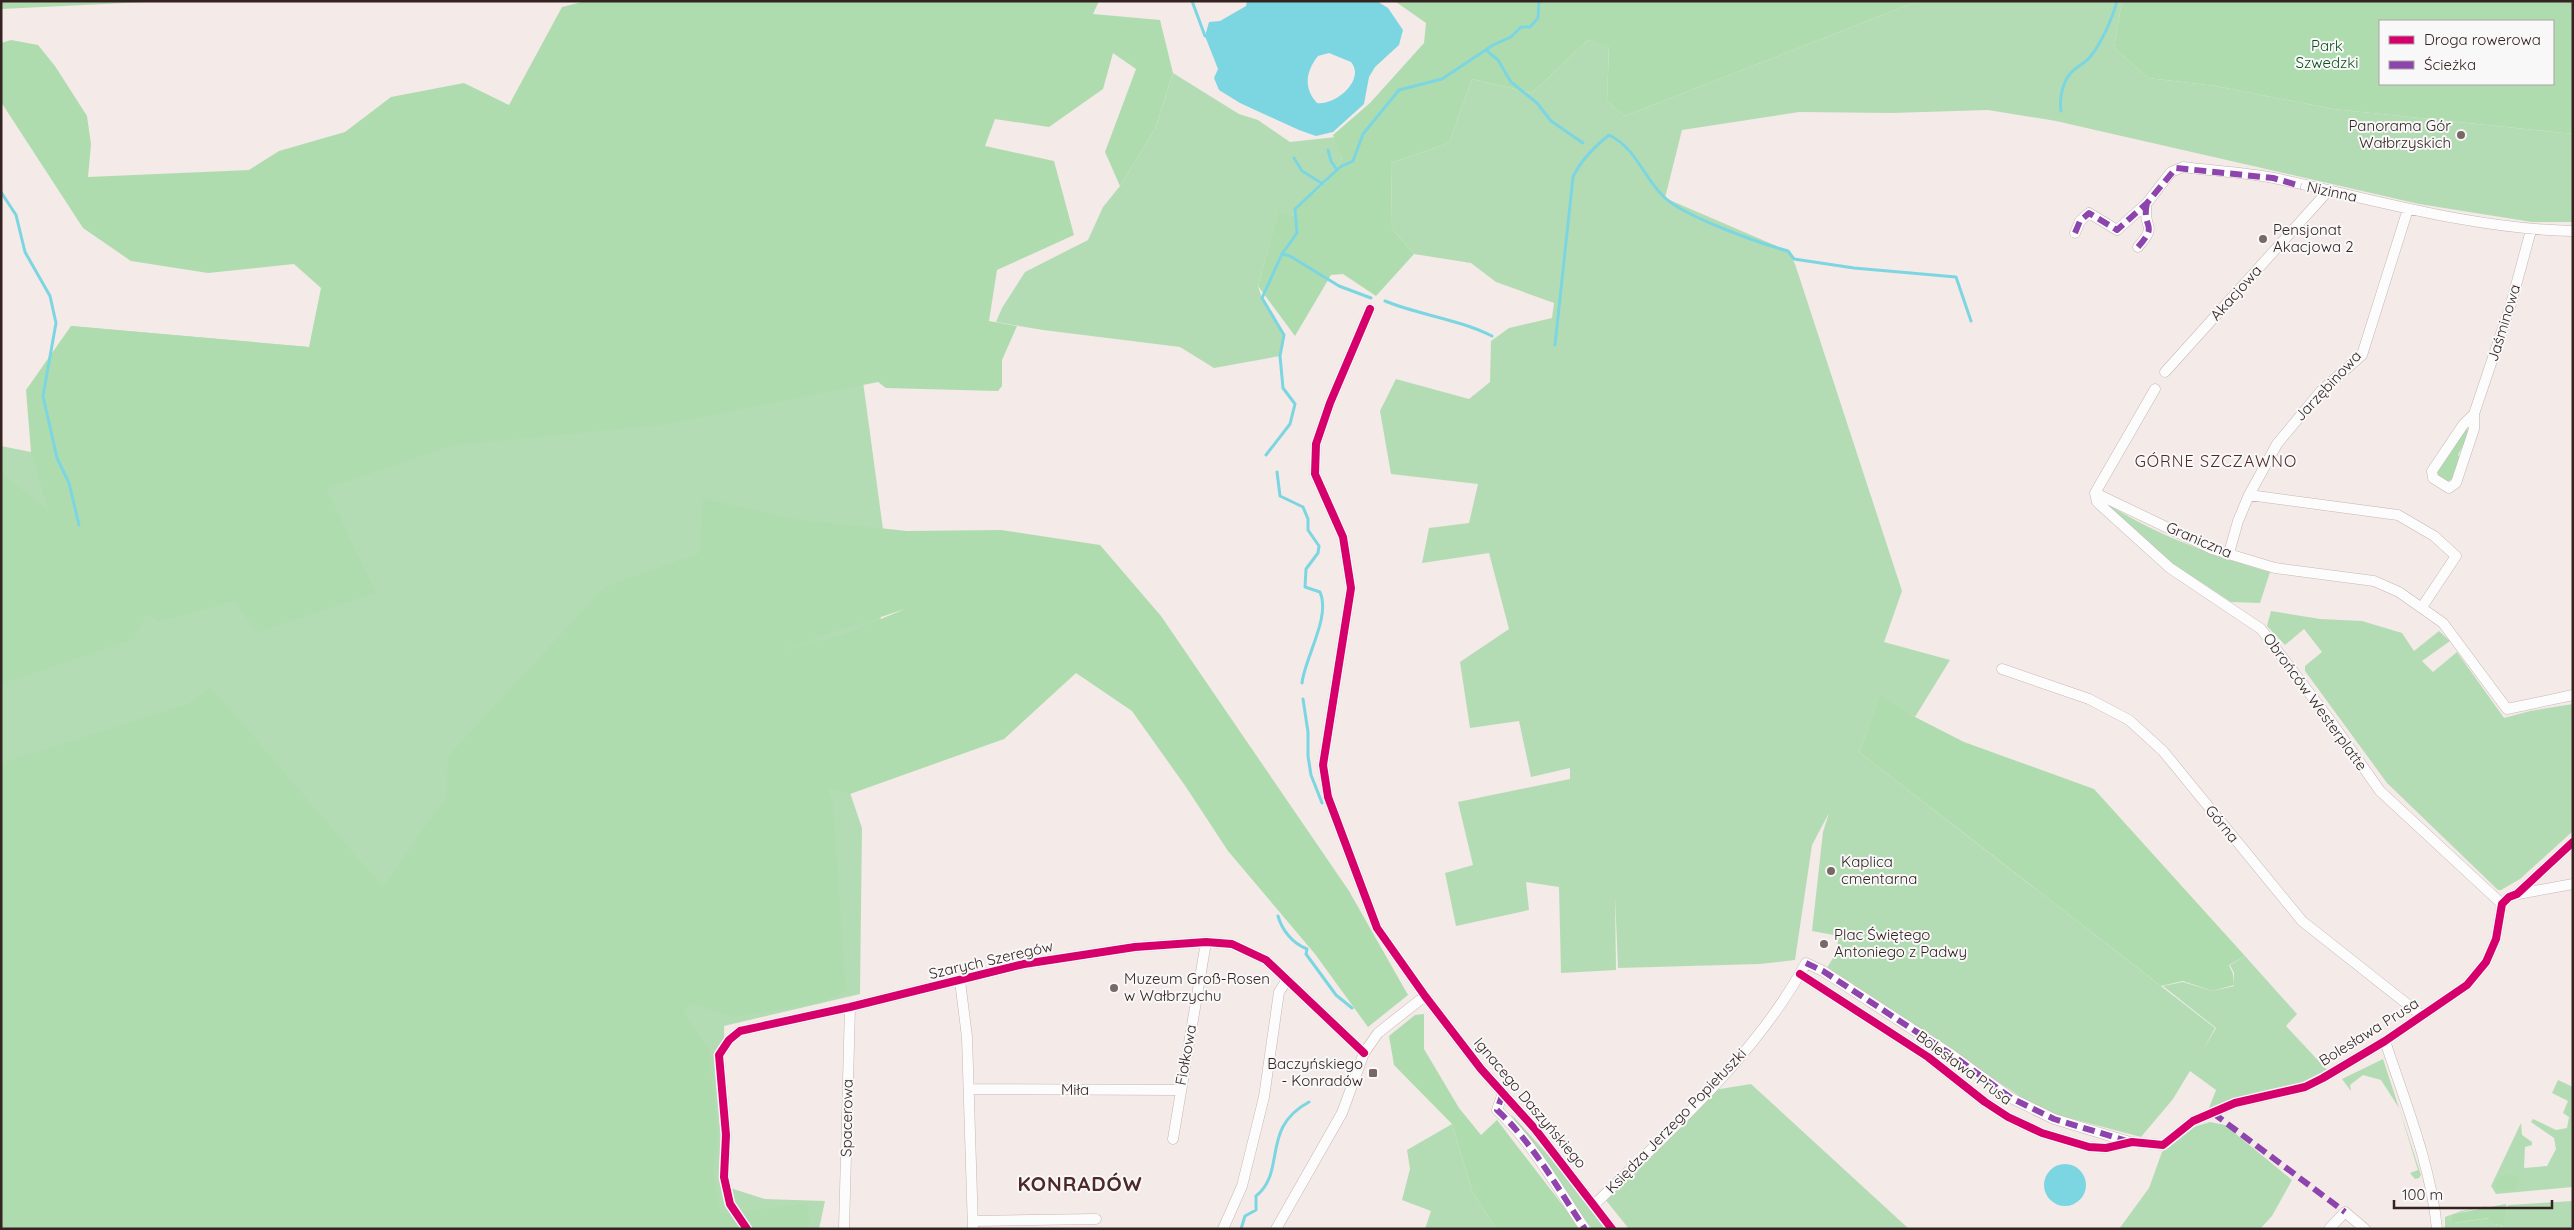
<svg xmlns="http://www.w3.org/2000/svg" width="2574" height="1230" font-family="Quicksand,sans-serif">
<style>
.green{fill:#b4dcb4}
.forest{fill:#afdcaf;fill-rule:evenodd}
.water{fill:#7cd6e1;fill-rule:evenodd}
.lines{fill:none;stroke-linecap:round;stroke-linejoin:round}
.stream{stroke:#7cd6e1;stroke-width:3}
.minor-casing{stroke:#c5b7b5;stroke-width:11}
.minor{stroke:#fdfcfc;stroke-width:10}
.quiet{stroke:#8e44ad;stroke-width:6;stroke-dasharray:12 6;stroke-linecap:butt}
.cycleway-casing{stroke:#f8f8f8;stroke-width:11}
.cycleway{stroke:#d6006c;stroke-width:8}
.poi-dot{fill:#786967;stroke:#f8f8f8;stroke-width:2}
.labels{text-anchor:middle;stroke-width:4;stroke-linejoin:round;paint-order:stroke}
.park-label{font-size:15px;fill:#0e501d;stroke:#f8f8f8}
.poi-label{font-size:15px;fill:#352321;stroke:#f8f8f8;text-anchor:start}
.street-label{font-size:15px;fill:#352321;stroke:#f8f8f8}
.neighbourhood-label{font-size:16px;letter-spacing:1px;fill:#4e2926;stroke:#f8f8f8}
.district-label{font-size:20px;font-weight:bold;letter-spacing:1px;fill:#4e2926;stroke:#f8f8f8}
</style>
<rect width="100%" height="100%" fill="#f4eae8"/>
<!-- green -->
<path class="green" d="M1918,1H2122L2114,48L2148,78L2216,86L2333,109L2573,134V222H2532L2419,204L2056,121L1988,110L1892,113L1799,112L1682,130L1665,198L1788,251L1795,264L1902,591L1884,642L1950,660L1915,717L1880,696L1859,752L2215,1028L2204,1048L2216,1028L2163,986L2183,982L2212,991L2234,986V973L2230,965L2245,956L2297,1014L2286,1026L2327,1070L2308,1081L2250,1094L2209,1108L2216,1090L2190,1071L2173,1099L2141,1137L2054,1114L2030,1103L1827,968L1836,953L1839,936L1812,931L1823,832L1829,813L1812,845L1795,960L1760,964L1618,968L1615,896L1616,970L1561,973L1559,887L1526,882L1529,910L1456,926L1445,873L1473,865L1458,802L1570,779V768L1531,777L1519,721L1470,728L1460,662L1509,629L1489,553L1422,563L1429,528L1469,523L1478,484L1391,474L1380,411L1396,379L1469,399L1490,382L1491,341L1509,328L1552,318L1554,303L1496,282L1471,263L1414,254L1392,229L1391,163L1449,143L1472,79L1532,93L1588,40L1609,45L1607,102L1625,116Z
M1173,73L1239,114L1258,120L1290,142L1336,137L1342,160L1333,173L1320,188L1310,194L1295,216L1278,213L1258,286L1262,298L1284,335L1280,356L1214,368L1180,347L1043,330L996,322L1002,308L1025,272L1088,240L1103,207L1120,186L1155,129Z
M378,246L859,352L885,544L879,645L810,675L862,828L860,994L724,1026L727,1187L765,1199L825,1201L819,1229H1V446L31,452L71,326L309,347Z
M2103,501C2153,534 2213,556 2270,572L2260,603L2231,602L2167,560Z
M2271,611L2320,619L2362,621L2402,633L2414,651L2439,631L2450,641L2422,661L2433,672L2457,652L2504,718L2530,711L2573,704V831L2520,879L2501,890H2498L2387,783L2305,671V666L2322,652L2304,629L2285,645L2267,626Z
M2383,1059L2421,1175L2419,1178L2415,1179L2410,1173L2418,1170L2399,1108L2381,1080L2363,1075L2350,1085L2351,1091L2342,1079Z
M2558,1080L2573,1087V1187L2496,1194L2491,1186L2521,1123L2522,1135L2532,1142V1145L2525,1147L2524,1168L2547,1166L2556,1149L2554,1138L2531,1122L2533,1119L2556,1130L2567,1128L2569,1117L2563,1113L2568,1101L2552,1093Z
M1751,1084L1909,1229H1629L1605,1199L1714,1090Z
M1511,1114L1549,1156L1606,1229H1592L1521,1131Z
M2210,1122L2225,1125L2292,1180L2272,1216L2260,1229H2119L2149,1188L2162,1152L2194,1127Z
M1452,1124L1472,1191L1496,1229H1425L1431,1211L1402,1200L1410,1169L1407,1150Z
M2573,1201V1229H2445V1217L2461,1211L2492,1205L2453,1214L2450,1219L2455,1223L2489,1218L2494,1224L2503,1226L2508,1205Z"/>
<!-- forest -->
<path class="forest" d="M1,1H167L1,9Z
M586,1H1099L1093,14L1160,20L1173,73L1155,129L1120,186L1105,152L1136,69L1113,53L1103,89L1049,127L995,119L985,146L1054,161L1074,235L997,270L989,321L1017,326L1002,360V386L998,391L886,388L878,382L663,425L450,446L327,489L376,593L256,633L235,601L159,622L146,615L135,639L1,684V473L48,510L31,452L26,390L71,326L309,347L321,288L294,264L208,273L131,261L83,228L1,102V43L11,40L38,45L55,66L87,116L91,144L88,177L249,170L279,151L345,132L391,97L464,83L509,105L562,7Z
M1400,1H1918L1625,116L1607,102L1609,46L1588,40L1532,93L1472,79L1449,143L1391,163L1392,229L1414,254L1376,296L1343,274L1331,275L1295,336L1258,286L1278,212L1295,216C1296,201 1310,197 1320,188C1329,180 1336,170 1342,159L1333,135L1370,103L1424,43L1426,23L1396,2Z
M2122,1H2573V134L2333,109L2216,86L2148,78L2114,48ZM2380,21H2553V84H2380Z
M2467,428L2469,434L2458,455L2461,459L2455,477L2447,482L2437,475L2438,470Z
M703,498L794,519L907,531L1001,530L1100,545L1161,616L1349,891L1408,995L1368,1027L1315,954L1228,851L1186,787L1132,711L1076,673L1004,739L850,794L828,788L833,801L846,991L821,1003L732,1017L693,1004L683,1010L709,1050L718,1136L713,1169L721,1214L807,1203L810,1222L805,1229H1V763L188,704L211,687L383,887L446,796L448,756L604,587L699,553ZM905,609L842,635L779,651Z
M1880,695L1915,717L1964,742L2094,789L2245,956L2229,965L2233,974L2234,985L2212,991L2183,981L2161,986L1859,752Z
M1424,1014V1049L1459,1108L1481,1135L1497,1120L1581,1229H1496L1472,1191L1452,1124L1394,1065L1389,1036L1415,1015Z
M2508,1174L2516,1176L2519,1182L2515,1190L2502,1191L2496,1189L2495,1183L2499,1178Z
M2506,1204L2507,1209L2504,1226L2494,1224L2488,1218L2454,1223L2450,1219L2453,1214Z"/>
<!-- water -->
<path class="water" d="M1247,1H1377L1388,8L1403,30L1399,45L1375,67L1369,77L1364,104L1333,132L1316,136L1299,130L1240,103L1219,90L1214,78L1218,69L1205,36L1209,22L1220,21L1246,6ZM1329,53L1351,62C1366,80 1335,106 1317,103C1303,88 1306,71 1318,56Z
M2044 1185a21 21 0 1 1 42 0a21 21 0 1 1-42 0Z"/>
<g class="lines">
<!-- stream -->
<path class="stream" d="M1192,1L1205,36
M1486,50L1498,60L1511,82L1537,103L1551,121L1583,143
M2061,111C2059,97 2063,78 2075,69C2080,65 2086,62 2090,57C2101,44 2113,17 2117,1
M1328,150L1331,161L1337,170
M1294,158L1302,171L1323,184
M1,192L16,215L25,252L50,296L56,323L43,396L57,458L69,483L79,525
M1282,254L1290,256L1339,286L1371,298
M1385,301C1419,315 1458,319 1492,336
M1555,345L1573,177C1581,160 1594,147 1609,135C1636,148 1644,178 1664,197C1685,217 1759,243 1788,251L1794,259L1854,268L1956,277L1971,321
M1266,455L1290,424L1295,404L1283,388L1280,356L1284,335L1262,298L1282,254L1297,233L1295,209L1340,167L1353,161L1363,134L1399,90L1442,79L1493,45L1511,37L1521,27H1530L1538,18L1539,1
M1277,472L1280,496L1303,507L1308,519V530L1319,546L1318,553L1306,569L1305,587L1320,592C1331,617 1305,657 1302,683
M1303,699L1308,732V756L1311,775L1322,803
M1278,916C1282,930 1292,943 1307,949L1306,954L1336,995L1352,1008
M1241,1229L1245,1216L1256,1210V1196C1287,1171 1260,1128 1309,1102"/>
<!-- minor casing -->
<g class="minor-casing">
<path id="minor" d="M2075,233L2080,221L2089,213L2117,230L2147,203L2171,172L2183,167C2213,171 2244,172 2274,178C2373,199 2471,229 2573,231
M2138,247C2160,222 2141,230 2147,203
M1370,309L1330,403L1316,444L1315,474L1343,537L1351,588L1323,765L1328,797L1377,928L1425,996L1481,1069L1535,1129L1612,1229
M2165,372L2328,191
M2155,389L2095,493L2212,549L2275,568L2374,581L2399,592L2443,623L2507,709L2573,695
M2474,414L2463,425L2432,471L2433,478L2449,488L2456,483L2474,429V414L2511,304L2531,230
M2095,493L2097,502L2170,568L2261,629L2332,723L2380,791L2502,904
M2249,495L2398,515L2434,536L2456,556L2422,607
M2229,553L2238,521L2249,495L2277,444L2321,391L2362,355L2408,209
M2002,669L2089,699L2129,720L2163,751L2302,921L2421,1015
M2518,894L2573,884
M1800,974L1928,1057L1985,1102L2008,1117L2042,1133L2089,1147L2106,1148L2132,1142L2163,1145L2193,1121L2235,1103L2305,1087L2323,1078L2385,1041L2467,985L2486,962L2496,939L2502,904L2509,897L2517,894L2573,842
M960,981L967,1037L973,1229
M2385,1041C2405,1102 2431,1165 2437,1229
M970,1089L1180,1090
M1503,1093L1497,1110C1533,1143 1558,1189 1585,1229
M1173,1139L1206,942
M1595,1204C1670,1130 1755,1057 1806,963L1823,971L1952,1055L2011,1098L2054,1119L2130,1142
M973,1221L1096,1219
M747,1229L730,1204L724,1177L726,1135L719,1055L729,1040L740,1031L850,1007L1024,964L1135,947L1206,942L1232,944L1266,960L1364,1053
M844,1229L850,1007
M1223,1229L1242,1186L1264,1097L1279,992L1287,980
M1276,1229L1342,1113L1364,1053L1378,1033L1425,996
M2329,1229L2345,1212L2365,1229"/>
</g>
<!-- minor -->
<use href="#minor" class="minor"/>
<!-- quiet -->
<path class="quiet" d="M2075,233L2080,221L2089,213L2117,230L2147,203L2176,168L2273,178L2301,186
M2138,247C2160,222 2141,230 2147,203
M1806,963L1823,971L1952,1055L2011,1098L2054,1119L2127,1141
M1503,1093L1497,1110C1533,1143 1558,1189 1585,1229
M2213,1113L2345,1212"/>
<!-- cycleway casing -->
<g class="cycleway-casing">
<path id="cycleway" d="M1370,309L1330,403L1316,444L1315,474L1343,537L1351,588L1323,765L1328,797L1377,928L1425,996L1481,1069L1535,1129L1612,1229
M1800,974L1928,1057L1985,1102L2008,1117L2042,1133L2089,1147L2106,1148L2132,1142L2163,1145L2193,1121L2235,1103L2305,1087L2323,1078L2385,1041L2467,985L2486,962L2496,939L2502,904L2509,897L2517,894L2573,842
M747,1229L730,1204L724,1177L726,1135L719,1055L729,1040L740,1031L850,1007L1024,964L1135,947L1206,942L1232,944L1266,960L1364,1053"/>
</g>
<!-- cycleway -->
<use href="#cycleway" class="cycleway"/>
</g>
<!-- markers -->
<g class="poi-dot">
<circle cx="2461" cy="135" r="5"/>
<circle cx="2263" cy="239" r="5"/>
<circle cx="1831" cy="871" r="5"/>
<circle cx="1824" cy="944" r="5"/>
<circle cx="1114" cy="988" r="5"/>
<rect x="1368" y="1068" width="10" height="10" rx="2.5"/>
</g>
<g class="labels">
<!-- park labels -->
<g class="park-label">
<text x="2327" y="51">Park<tspan x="2327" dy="17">Szwedzki</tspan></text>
</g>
<!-- poi labels -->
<g class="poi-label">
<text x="2451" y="131" text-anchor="end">Panorama Gór<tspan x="2451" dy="17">Wałbrzyskich</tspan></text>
<text x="2273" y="235">Pensjonat<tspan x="2273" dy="17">Akacjowa 2</tspan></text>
<text x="1841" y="867">Kaplica<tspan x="1841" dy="17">cmentarna</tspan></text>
<text x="1834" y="940">Plac Świętego<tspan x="1834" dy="17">Antoniego z Padwy</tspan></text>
<text x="1124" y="984">Muzeum Groß-Rosen<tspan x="1124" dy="17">w Wałbrzychu</tspan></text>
<text x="1363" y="1069" text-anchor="end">Baczyńskiego<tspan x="1363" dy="17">- Konradów</tspan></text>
</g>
<!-- street labels -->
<g class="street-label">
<text transform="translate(2332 192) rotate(12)" y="5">Nizinna</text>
<text transform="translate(2236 293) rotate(-48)" y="5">Akacjowa</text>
<text transform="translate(2504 323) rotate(-73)" y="5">Jaśminowa</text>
<text transform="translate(2328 386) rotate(-47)" y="5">Jarzębinowa</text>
<text transform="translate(2199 540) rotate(23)" y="5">Graniczna</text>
<text transform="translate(2315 702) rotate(54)" y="5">Obrońców Westerplatte</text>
<text transform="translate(2222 824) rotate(51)" y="5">Górna</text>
<text transform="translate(991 960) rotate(-13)" y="5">Szarych Szeregów</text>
<text transform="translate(2369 1032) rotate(-32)" y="5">Bolesława Prusa</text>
<text transform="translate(1186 1055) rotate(-80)" y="5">Fiołkowa</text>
<text transform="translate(1964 1068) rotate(36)" y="5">Bolesława Prusa</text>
<text x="1075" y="1095">Miła</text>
<text transform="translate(1530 1103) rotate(50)" y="5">Ignacego Daszyńskiego</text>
<text transform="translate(847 1118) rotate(-89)" y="5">Spacerowa</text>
<text transform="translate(1676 1121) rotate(-46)" y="5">Księdza Jerzego Popiełuszki</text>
</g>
<!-- neighbourhood labels -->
<g class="neighbourhood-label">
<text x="2216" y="467">GÓRNE SZCZAWNO</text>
</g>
<!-- district labels -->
<g class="district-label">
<text x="1080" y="1191">KONRADÓW</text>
</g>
</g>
<!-- border -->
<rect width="2574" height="1230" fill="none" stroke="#352321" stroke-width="5"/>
<!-- legend -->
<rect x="2379" y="20" width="175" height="65" fill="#f8f8f8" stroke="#aaa3a2"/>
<rect x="2389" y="36" width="25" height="8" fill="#d6006c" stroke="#aaa3a2"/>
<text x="2424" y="45" font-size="15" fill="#352321">Droga rowerowa</text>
<rect x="2389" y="61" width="25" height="8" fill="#8e44ad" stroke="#aaa3a2"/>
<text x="2424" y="70" font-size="15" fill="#352321">Ścieżka</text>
<!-- scale -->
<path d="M2394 1200v8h158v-8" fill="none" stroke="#352321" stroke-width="2.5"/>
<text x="2402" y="1200" font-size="15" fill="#352321" stroke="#f8f8f8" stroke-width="4" paint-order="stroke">100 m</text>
</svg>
